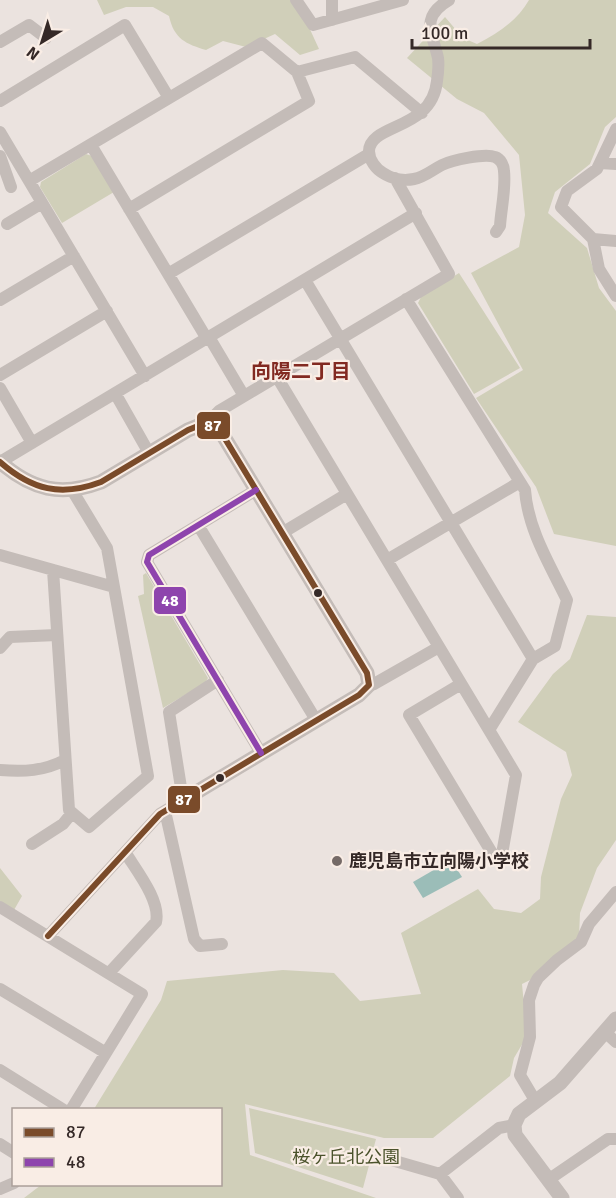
<svg xmlns="http://www.w3.org/2000/svg" width="616" height="1198" font-family="Signika,'Noto Sans JP',sans-serif">
<style>
.green{fill:#d0cfb9}
.water{fill:#9bbdb8}
.lines{fill:none;stroke-linecap:round;stroke-linejoin:round}
.minor{stroke:#c4bcb8;stroke-width:12}
.tertiary{stroke:#c4bcb8;stroke-width:15}
.bus-1-casing{stroke:#f9ede5;stroke-width:10}
.bus-2-casing{stroke:#f9ede5;stroke-width:10}
.bus-1{stroke:#7a4b2a;stroke-width:6}
.bus-2{stroke:#8e44ad;stroke-width:6}
.bus-dot{fill:#352927;stroke:#f9ede5;stroke-width:2}
.poi-dot{fill:#756a67;stroke:#f9ede5;stroke-width:2}
.labels{text-anchor:middle;stroke-width:4.5;stroke-linejoin:round;paint-order:stroke}
.poi-label{font-size:18px;font-weight:bold;fill:#352927;stroke:#f9ede5;text-anchor:start}
.park-label{font-size:18px;fill:#4a522b;stroke:#f9ede5}
.neighbourhood-label{font-size:20px;font-weight:bold;fill:#822921;stroke:#f9ede5}
.line-badge{stroke:#f9ede5;stroke-width:2}
.badge-label{font-size:16px;text-anchor:middle;font-weight:bold;fill:#fff}
</style>
<rect width="100%" height="100%" fill="#ebe3df"/>
<!-- green -->
<path class="green" d="M97,0H290L302,12L319,49L300,55L275,34L246,47L223,41L206,50C186,44 174,39 169,16L153,7H126L104,15Z
M529,0H616V117L605,127L590,164L555,192L548,213L587,248L599,288L616,311V546L554,534L536,487L476,398L523,370L471,273L519,247L525,215L519,155L484,113L457,99L407,58L445,17L463,38L477,44C498,33 517,21 529,0Z
M86,154L92,156L114,192L62,223L40,187L41,182Z
M459,273L520,368L474,394L418,303L421,297Z
M146,573L208,678L205,683L163,708L138,596L144,594L143,575Z
M587,615L616,617V840L597,868L580,913L579,937L534,978L522,984L527,1036L514,1058L510,1076L433,1138H384L245,1104L250,1155L376,1198H24L41,1185L220,1184V1110L94,1109L161,1000L167,981L283,970L334,973L360,1001L421,994L401,933L478,889L494,909L521,913L540,899L541,877L561,799L572,775L566,752L518,722L553,674L570,659Z
M0,868L22,896L14,910L0,901Z
M249,1108L376,1139L363,1188L255,1153Z"/>
<!-- water -->
<path class="water" d="M451,860L462,877L423,898L413,882Z"/>
<g class="lines">
<!-- minor -->
<path class="minor" d="M296,0L313,25L403,0
M449,0C420,17 432,32 438,58C439,65 438,74 437,81C432,131 370,123 369,151C369,160 376,169 383,173C392,179 404,181 414,179C425,177 432,170 442,165C452,160 485,153 495,157C501,159 504,166 504,171C506,189 501,209 500,226L496,232
M332,20V0
M0,42L29,25L46,38
M297,72L355,57L422,113
M0,101L125,25L169,98
M616,129L597,169L567,191L561,207L593,239L599,269L616,296
M0,132L145,376
M91,145L207,339
M0,156L11,187
M600,163L616,164
M29,181L262,43L297,72L309,101L129,209
M7,224L42,203
M593,239L616,241
M168,274L369,154
M305,280L533,659
M406,299L525,490C528,530 550,565 567,600L555,646L533,659L489,730
M0,300L74,256
M209,337L244,396
M0,375L107,311
M277,377L516,775L502,854L495,858L409,715L461,684
M0,388L32,443
M115,393L149,453
M208,422L219,411L449,274L395,178
M0,462L416,213
M256,490L149,555L147,562L261,753
M198,525L316,720
M282,533L347,494
M0,555L114,587
M387,560L520,482
M53,570L69,810L89,827L148,776L107,548L72,490
M0,648L10,637L57,635
M369,685L374,684L439,647
M0,770C24,772 44,771 65,760
M183,800L169,712L218,680
M165,811L194,939L200,946L222,944
M32,844L63,824L72,813
M0,907L142,994L71,1110
M48,936L160,814L180,802
M109,973L156,922C161,901 136,870 125,852
M0,989L106,1053
M605,1032L616,1042
M0,1070L64,1110
M536,1102L520,1075L530,1037L529,1000L534,985L538,978L557,960L581,942L589,924L616,892
M0,1144L14,1153
M381,1157L440,1174L458,1198
M440,1174L499,1128L514,1125
M548,1180L608,1139H616
M0,1189L14,1183"/>
<!-- tertiary -->
<path class="tertiary" d="M0,462C32,490 61,497 101,482L188,430L208,422L218,428L224,437L367,673L369,685L359,695L180,802
M562,1198L515,1135L514,1125L519,1114L560,1083L616,1019"/>
<!-- bus-1 casing -->
<g class="bus-1-casing">
<path id="bus-1" d="M0,462C32,490 61,497 101,482L188,430L208,422L218,428L224,437L367,673L369,685L359,695L160,814L48,936"/>
</g>
<!-- bus-2 casing -->
<g class="bus-2-casing">
<path id="bus-2" d="M256,490L149,555L147,562L261,753"/>
</g>
<!-- bus-1 -->
<use href="#bus-1" class="bus-1"/>
<!-- bus-2 -->
<use href="#bus-2" class="bus-2"/>
</g>
<!-- markers -->
<g class="bus-dot">
<circle cx="318" cy="593" r="5"/>
<circle cx="220" cy="778" r="5"/>
</g>
<circle class="poi-dot" cx="337" cy="861" r="6"/>
<g class="labels">
<!-- poi labels -->
<g class="poi-label">
<text x="349" y="867">鹿児島市立向陽小学校</text>
</g>
<!-- park labels -->
<g class="park-label">
<text x="346" y="1163">桜ヶ丘北公園</text>
</g>
<!-- neighbourhood labels -->
<g class="neighbourhood-label">
<text x="301" y="378">向陽二丁目</text>
</g>
</g>
<g class="line-badge">
<rect x="196" y="411" width="35" height="29" rx="6" fill="#7a4b2a"/>
<rect x="153" y="586" width="34" height="29" rx="6" fill="#8e44ad"/>
<rect x="167" y="785" width="34" height="29" rx="6" fill="#7a4b2a"/>
</g>
<g class="badge-label">
<text x="213" y="431">87</text>
<text x="170" y="606">48</text>
<text x="184" y="805">87</text>
</g>
<!-- legend -->
<rect x="12" y="1108" width="210" height="78" fill="#f9ede5" stroke="#ab9f99" stroke-width="1.5"/>
<rect x="24" y="1128" width="30" height="9" fill="#7a4b2a" stroke="#ab9f99" stroke-width="1.5"/>
<text x="66" y="1138" font-size="18" fill="#352927">87</text>
<rect x="24" y="1158" width="30" height="9" fill="#8e44ad" stroke="#ab9f99" stroke-width="1.5"/>
<text x="66" y="1168" font-size="18" fill="#352927">48</text>
<!-- north arrow -->
<g transform="translate(42 42) rotate(218)" stroke="#f9ede5" stroke-width="4.5" paint-order="stroke">
<path d="M0-4.5L10 22L0 15L-10 22Z" fill="#352927"/>
<text y="-9" font-size="16" font-weight="bold" text-anchor="middle" fill="#352927">N</text>
</g>
<!-- scale -->
<path d="M412 39v9h178v-9" fill="none" stroke="#352927" stroke-width="3"/>
<text x="421" y="39" font-size="18" fill="#352927" stroke="#f9ede5" stroke-width="4.5" paint-order="stroke">100 m</text>
</svg>
